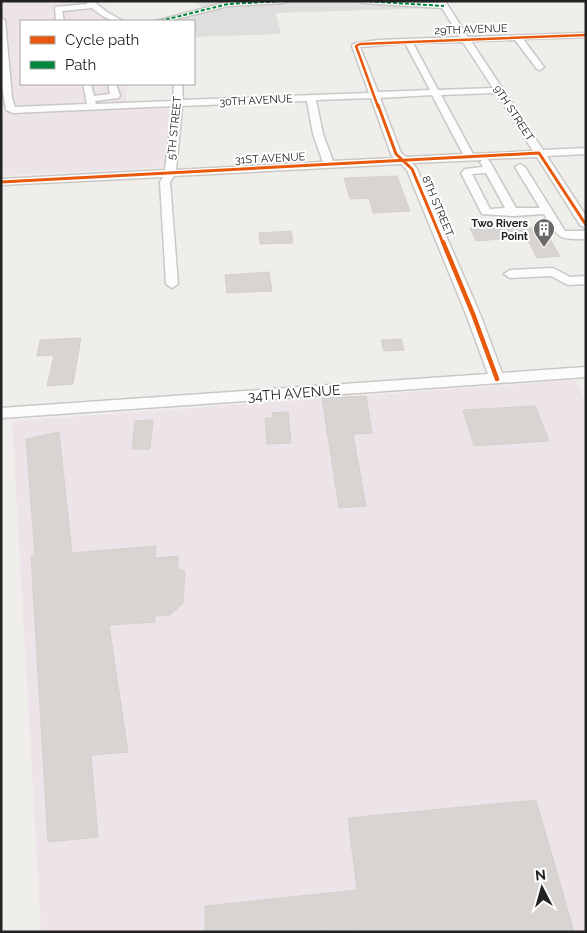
<svg xmlns="http://www.w3.org/2000/svg" width="587" height="933" font-family="Raleway,sans-serif">
<style>
.residential{fill:#dfdedc}
.industrial{fill:#ede4e9}
.building{fill:#d7d4d2;stroke:#d3d0cc}
.lines{fill:none;stroke-linecap:round;stroke-linejoin:round}
.minor-casing{stroke:#c9c8c7;stroke-width:3}
.minor{fill:#fdfcfc;fill-rule:evenodd}
.quiet{stroke:#00873e;stroke-width:2;stroke-dasharray:4 2;stroke-linecap:butt}
.cycleway-far2-casing{stroke:#fff;stroke-width:4.5}
.cycleway-far1-casing{stroke:#fff;stroke-width:5}
.cycleway-casing{stroke:#fff;stroke-width:7}
.cycleway-far2{stroke:#e8590c;stroke-width:2.5}
.cycleway-far1{stroke:#e8590c;stroke-width:3}
.cycleway{stroke:#e8590c;stroke-width:4.5}
.labels{text-anchor:middle;stroke-width:4;stroke-linejoin:round;paint-order:stroke}
.far-street-label{font-size:11px;fill:#222;stroke:#fff}
.far-poi-label{font-size:11px;font-weight:bold;fill:#222;stroke:#fff;text-anchor:end}
.street-label{font-size:14px;fill:#222;stroke:#fff}
</style>
<rect width="100%" height="100%" fill="#f0eeeb"/>
<!-- residential -->
<path class="residential" d="M193,1H432L436,8L276,13L281,34L194,37V21H148L203,8Z"/>
<!-- industrial -->
<path class="industrial" d="M1,1H84L114,21H21V84H127L126,103L1,107Z
M169,106L167,167L1,176V113Z
M575,380L586,402V932H41L12,421Z"/>
<!-- building -->
<path class="building" d="M397,176L410,211L373,213L369,198L350,199L344,178Z
M526,225L528,228L543,227L560,256L537,258L526,237L476,241L470,228Z
M291,231L293,243L260,244L259,233Z
M269,272L272,291L227,293L225,275Z
M81,338L73,384L47,386L54,355L37,356L40,340Z
M401,339L404,350L384,351L381,340Z
M366,396L372,433L353,434L366,506L339,508L322,398Z
M535,406L549,441L474,446L463,410Z
M288,412L291,443L267,444L265,418H273L272,413Z
M153,420L150,449H132L135,421Z
M59,432L72,553L156,546L155,558L178,556V568L185,572L183,603L170,615L155,616V622L109,625L128,752L91,755L98,837L48,842L31,556H35L26,439Z
M536,800L574,932H363L362,930L205,932V906L357,890L348,818Z"/>
<g class="lines">
<!-- minor casing -->
<g class="minor-casing">
<path id="minor" d="M85,1H93L107,12L123,21C110,22 102,16 92,8L62,11L64,21H56L55,7L88,4Z
M287,1L284,3L228,6L168,21H156L228,2Z
M360,1L439,3L438,1H445L468,37L586,33V37L523,39L544,67L540,70L537,69L515,40L471,41L543,150L586,148V154L547,156L586,216V228L580,225L537,157L487,159L490,162L516,208H540L515,167L520,164L525,167L565,231H586V239C557,239 559,239 544,214L513,216L482,214L461,173L465,169L483,167L480,162L482,160L412,163L417,169L480,314L502,373L586,367V377L1,418V408L488,374L466,314L407,170L401,164L174,176L170,182L178,284L172,288L166,284L160,182L163,177L1,185V179L165,170L173,106L13,113L6,110L1,80V18L5,20L12,98L15,107L87,104L83,84H91L94,96L110,94L108,84H116L120,96L118,98L95,101L96,104L173,101L174,84H182L183,100L369,93L352,46L353,44L378,40L460,37L442,8L363,3ZM463,42L493,88L438,90L413,43ZM405,43L430,90L378,92L360,47ZM496,93L533,151L473,154L441,95ZM432,95L463,154L406,157L401,153L380,98ZM371,98L391,154L394,158L333,161L323,134L316,100ZM307,101L313,134L323,162L176,170L182,106ZM486,173L505,208L490,209L472,174Z
M553,268L570,277L586,276V284L568,285L551,276L510,278L504,274L510,270Z"/>
</g>
<!-- minor -->
<use href="#minor" class="minor"/>
<!-- quiet -->
<path class="quiet" d="M363,1L444,6
M160,21L228,4L284,1"/>
<!-- cycleway-far2 casing -->
<g class="cycleway-far2-casing">
<path id="cycleway-far2" d="M378,107L356,46L360,44L586,35"/>
</g>
<!-- cycleway-far1 casing -->
<g class="cycleway-far1-casing">
<path id="cycleway-far1" d="M378,105L396,154L412,169L443,243
M1,182L539,153L586,225"/>
</g>
<!-- cycleway casing -->
<g class="cycleway-casing">
<path id="cycleway" d="M443,242L473,314L497,379"/>
</g>
<!-- cycleway-far2 -->
<use href="#cycleway-far2" class="cycleway-far2"/>
<!-- cycleway-far1 -->
<use href="#cycleway-far1" class="cycleway-far1"/>
<!-- cycleway -->
<use href="#cycleway" class="cycleway"/>
</g>
<!-- icons -->
<defs>
<g id="building-pin" transform="scale(1.125)"><path d="M0 17L-7.5 6A9.5 9.5 0 1 1 7.5 6Z" fill="#6a6968" stroke="#fff"/><path d="M-4-6H4V6H1V3H-1V6H-4ZM-2.5-4.3h1.7v1.8h-1.7ZM.8-4.3h1.7v1.8H.8ZM-2.5-1h1.7V.8h-1.7ZM.8-1h1.7V.8H.8Z" fill="#fff"/></g>
</defs>
<g fill-rule="evenodd">
<use href="#building-pin" x="544" y="229"/>
</g>
<g class="labels">
<!-- far-street labels -->
<g class="far-street-label">
<text transform="translate(471 29) rotate(-2)" y="4">29TH AVENUE</text>
<text transform="translate(256 100) rotate(-3)" y="4">30TH AVENUE</text>
<text transform="translate(514 113) rotate(57)" y="4">9TH STREET</text>
<text transform="translate(174 128) rotate(-84)" y="4">5TH STREET</text>
<text transform="translate(270 158) rotate(-3)" y="4">31ST AVENUE</text>
<text transform="translate(438 206) rotate(67)" y="4">8TH STREET</text>
</g>
<!-- far-poi labels -->
<g class="far-poi-label">
<text x="528" y="227">Two Rivers<tspan x="528" dy="13">Point</tspan></text>
</g>
<!-- street labels -->
<g class="street-label">
<text transform="translate(294 393) rotate(-4)" y="5">34TH AVENUE</text>
</g>
</g>
<!-- border -->
<rect width="587" height="933" fill="none" stroke="#222222" stroke-width="5"/>
<!-- legend -->
<rect x="20" y="20" width="175" height="65" fill="#ffffff" stroke="#a7a7a7"/>
<rect x="30" y="36" width="25" height="8" fill="#e8590c" stroke="#a7a7a7"/>
<text x="65" y="45" font-size="15" fill="#222222">Cycle path</text>
<rect x="30" y="61" width="25" height="8" fill="#00873e" stroke="#a7a7a7"/>
<text x="65" y="70" font-size="15" fill="#222222">Path</text>
<!-- north arrow -->
<g transform="translate(542 888) rotate(354)" stroke="#ffffff" stroke-width="4" paint-order="stroke">
<path d="M0-4L9 19L0 12L-9 19Z" fill="#222222"/>
<text y="-8" font-size="14" font-weight="bold" text-anchor="middle" fill="#222222">N</text>
</g>
</svg>
